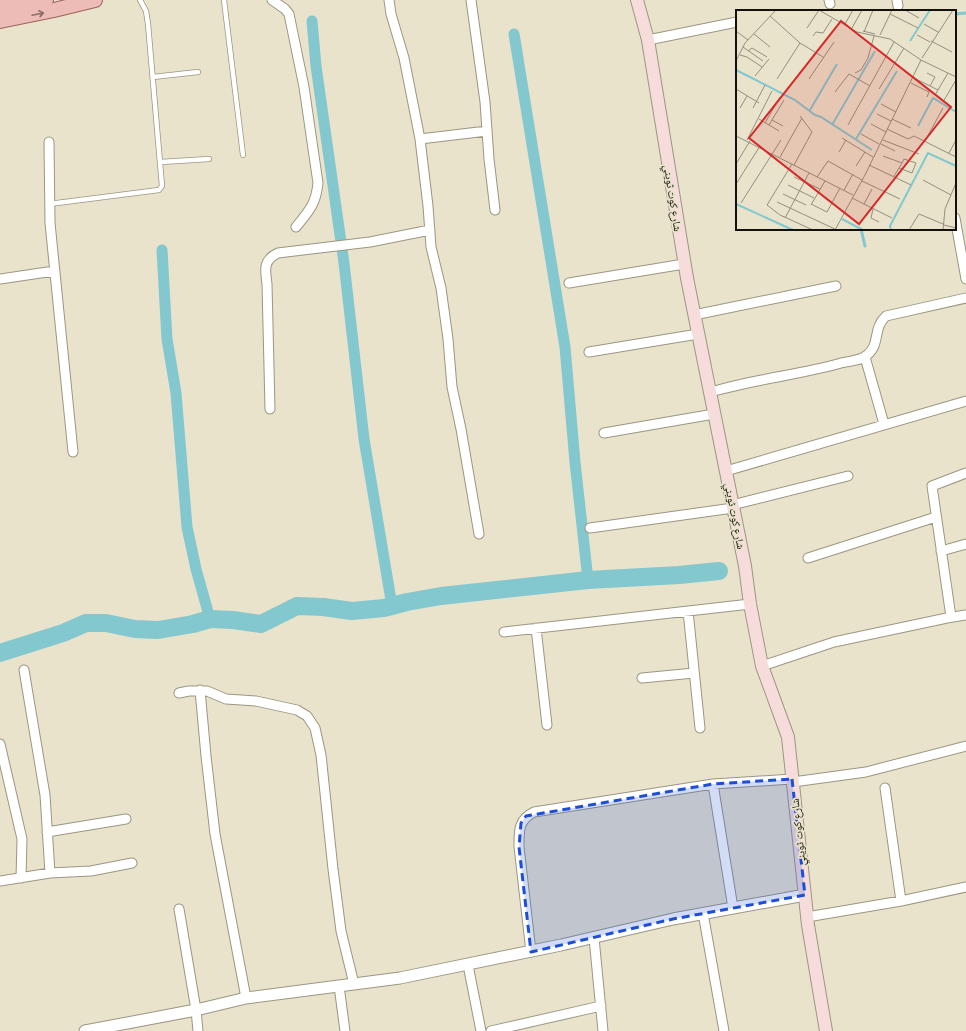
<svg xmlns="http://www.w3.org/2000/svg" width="966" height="1031" font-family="'Exo 2','Noto Naskh Arabic',sans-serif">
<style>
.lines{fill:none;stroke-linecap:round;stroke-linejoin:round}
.stream{stroke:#83c7cf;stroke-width:3}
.canal{stroke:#83c7cf;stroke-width:11}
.river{stroke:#83c7cf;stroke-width:18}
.service-casing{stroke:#9c9681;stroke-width:6}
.minor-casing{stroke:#9c9681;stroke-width:11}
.tertiary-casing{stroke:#9c9681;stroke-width:13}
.secondary-casing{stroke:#9c9681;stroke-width:14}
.primary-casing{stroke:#99635b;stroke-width:16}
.service{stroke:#fff;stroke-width:4.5}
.minor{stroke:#fff;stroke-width:9}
.tertiary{stroke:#fff;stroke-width:11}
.secondary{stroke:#f6dddb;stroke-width:12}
.primary{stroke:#edbcb7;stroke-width:14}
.oneway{stroke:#8a6f68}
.marked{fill:#1d4ed8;fill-opacity:0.2;stroke:#1d4ed8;stroke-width:3;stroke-dasharray:8 5;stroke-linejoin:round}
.labels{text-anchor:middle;stroke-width:3.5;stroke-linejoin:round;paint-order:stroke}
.street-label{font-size:11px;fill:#121008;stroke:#e9e3cc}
.inset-river{fill:none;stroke:#83c7cf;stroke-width:2}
.inset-road{fill:none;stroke:#938f7e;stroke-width:1}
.view{fill:#d62828;fill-opacity:0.15;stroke:#d62828;stroke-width:2}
.inset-edge{fill:none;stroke:#121008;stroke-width:2}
</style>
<rect width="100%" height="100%" fill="#e9e3cc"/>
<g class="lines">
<!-- stream -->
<path class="stream" d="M955,14L966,13
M861,229L865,246"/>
<!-- canal -->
<path class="canal" d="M312,21L316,66L344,263L364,439L392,606
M514,34L565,347L575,462L588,580
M162,250L167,339L176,393L187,527L196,569L210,619"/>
<!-- river -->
<path class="river" d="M0,653L63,633L86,623H106L135,629L158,630L193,624L210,619L233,620L261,624L297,606L323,607L352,611L384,608L407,602L441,596L588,580L679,575L719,571"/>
<!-- service casing -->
<g class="service-casing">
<path id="service" d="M224,0L243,155
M153,77L198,72
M161,162L209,159
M49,204L159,190L162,186L148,24L146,11L140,0"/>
</g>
<!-- minor casing -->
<g class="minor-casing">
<path id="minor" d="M272,0L285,9L289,14L304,87L318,183C316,204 309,211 296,227
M389,0L391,14L404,58L420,139L428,206L431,247L441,288L448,339L452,387L461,429L479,534
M471,0L485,102L489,159L495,210
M829,0L830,4
M897,0L898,6
M648,40L737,22
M420,139L487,131
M49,142L50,223L73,452
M955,218L966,279
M0,279L54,271
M569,283L684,264
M694,315L836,286
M589,352L698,334
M865,357L884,424
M710,392C726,388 741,384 757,381C786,375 813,371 841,363C849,361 861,361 867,355C881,344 872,329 886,316L966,298
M270,409L267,284C265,270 263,260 278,253L370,242L430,230
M604,433L714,414
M726,471L966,401
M732,505L848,476
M590,528L733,508
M941,551L966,544
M808,558L936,517
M688,611L700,728
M951,617L932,486L966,473
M536,628L547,725
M504,632L750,604
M762,666L834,642L947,618L966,615
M24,670L45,795L50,873
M642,678L694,673
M200,690L206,756L215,834L246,998
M179,693L189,691H207L226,699L256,701L297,710L307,716L315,728L321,755L333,869L341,931L354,984
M0,744L22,839L21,878
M793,782L866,772L966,746
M713,784L733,908
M885,788L901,901
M47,832L126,819
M0,881L50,873L91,871L132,863
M179,909L196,1010L198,1031
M703,913L724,1031
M807,917L901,901L966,887
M594,938L603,1031
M531,952L519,847C519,831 518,820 534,812L713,784L792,779
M468,965L481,1031
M339,986L345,1031
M491,1031L601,1006"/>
</g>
<!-- tertiary casing -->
<g class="tertiary-casing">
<path id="tertiary" d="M85,1031L196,1010L246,998L400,978L561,945L673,919L805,895"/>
</g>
<!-- secondary casing -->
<g class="secondary-casing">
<path id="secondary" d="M637,0L648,40L687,278L745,566L750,604L762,666L788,737L808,925L826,1031"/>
</g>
<!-- primary casing -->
<g class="primary-casing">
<path id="primary" d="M0,7L46,0
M0,21L54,10L95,0"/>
</g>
<!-- service -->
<use href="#service" class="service"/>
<!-- minor -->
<use href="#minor" class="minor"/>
<!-- tertiary -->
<use href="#tertiary" class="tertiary"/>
<!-- secondary -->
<use href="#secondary" class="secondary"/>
<!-- primary -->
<use href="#primary" class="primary"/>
</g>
<!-- one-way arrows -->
<defs><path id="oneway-shaft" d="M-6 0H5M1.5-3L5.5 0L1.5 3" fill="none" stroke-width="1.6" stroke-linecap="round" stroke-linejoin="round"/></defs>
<use class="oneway" href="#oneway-shaft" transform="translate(38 14) rotate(-12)"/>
<!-- marked area -->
<path class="marked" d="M792,779L805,895L673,919L531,952L519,847L521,823L526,816L713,784Z"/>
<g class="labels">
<!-- street labels -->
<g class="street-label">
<text transform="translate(673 198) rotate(81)" y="4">شارع كوت ثويني</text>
<text transform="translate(735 516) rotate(79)" y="4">شارع كوت ثويني</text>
<text transform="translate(798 832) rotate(-96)" y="4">شارع كوت ثويني</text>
</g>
</g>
<!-- overview -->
<g transform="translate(736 10)">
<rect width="220" height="220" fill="#e9e3cc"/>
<path class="inset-river" d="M174,31L194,0M0,60L59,90L79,105L85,107L136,140M74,100L101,54M96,115L139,41M182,116L197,88L220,102M120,129L161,61M0,194L57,220M106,209L127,220M155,220L154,216L192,143L220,156"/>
<path class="inset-road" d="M83,0L121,22L154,29L185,50L220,67M169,0L183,8M154,4L182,18M34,6L64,33L87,47M109,14L117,0M188,14L202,22M71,18L83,0M116,18L126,0M0,21L12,30M127,21L139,24M128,22L137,0M18,24L34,37M144,25L156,0M181,25L194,32M77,26L80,22L87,23L96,9M195,31L216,42M7,37L27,51M12,41L16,38L31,47M4,45L11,47L26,57M186,48L217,0M0,51L9,33L40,0M119,63L125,60L132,48L138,26M191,63L199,67L194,76M19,66L33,49M178,68L202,80M41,69L64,33M73,69L98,32M175,73L193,82L191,87M0,79L23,93M143,79L168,38M99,82L113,64L134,76M199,85L212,63M207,92L220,70M145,94L160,102M4,98L11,86M17,98L29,75M141,104L155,111M23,109L43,121M156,109L175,118M36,110L47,116M29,113L44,87M135,114L150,122M33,115L48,90M112,115L158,32M151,119L172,129L178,126L220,147M125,124L143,134M0,126L117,185M106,128L137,147M11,130L36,81M147,130L183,144M189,131L207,98M145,134L159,141M103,142L110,130M213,143L220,130M147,146L166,153M44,147L66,108M0,154L14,131M56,154L31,195L44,205L77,220M58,155L76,122L64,106M133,155L175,175M120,156L129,142M158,166L163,158L166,153L168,149L180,153L176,163L163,158M58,167L84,179M81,167L92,151L126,170M187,170L215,185M126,171L164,189M0,174L24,136M52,175L78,188M108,180L117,164M47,184L70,195M116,188L156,208M41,192L101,220M5,193L45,130M75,194L91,202L104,178M128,194L136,179M75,195L89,171M137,199L135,208L143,212M49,208L73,163M208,215L220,218M99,220L129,165L185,50M173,220L183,204L207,214M207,220L209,199L220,173"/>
<path class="view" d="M105,11L215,97L123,214L13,128Z"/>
<rect width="220" height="220" class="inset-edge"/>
</g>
</svg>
